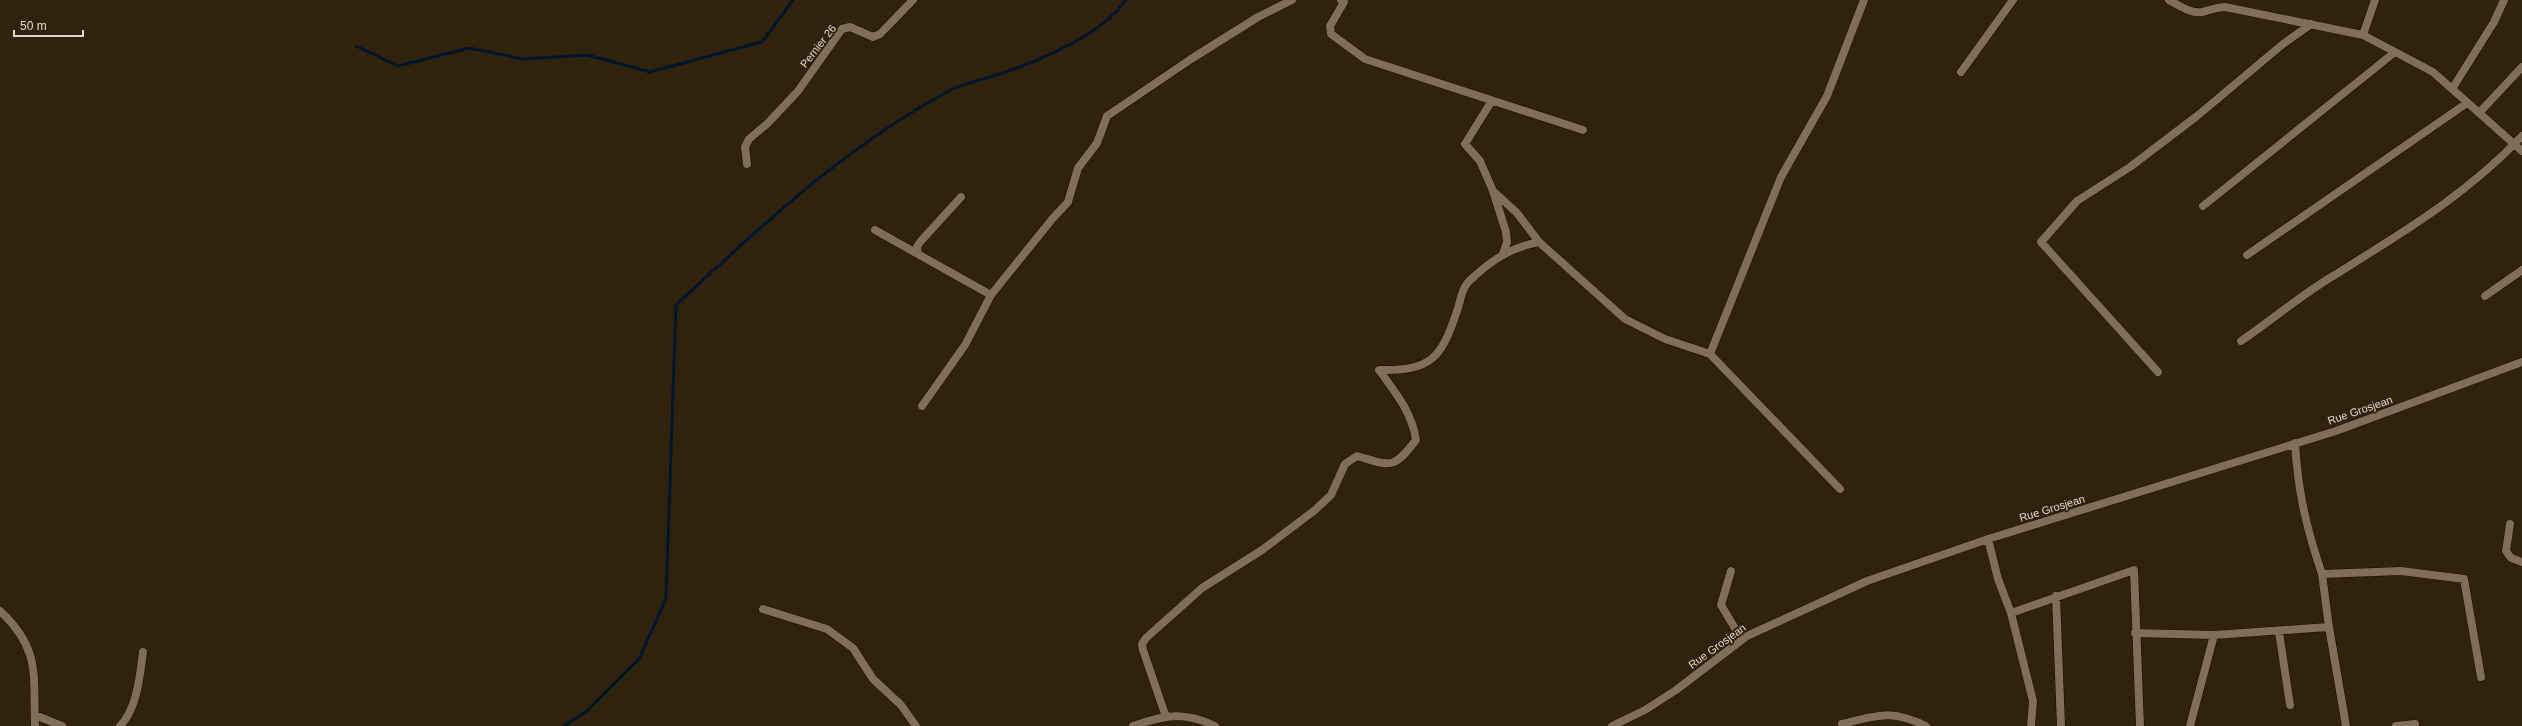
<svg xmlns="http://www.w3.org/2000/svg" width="2522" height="726" font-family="Arial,sans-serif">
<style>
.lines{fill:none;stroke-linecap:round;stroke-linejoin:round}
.stream{stroke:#00162d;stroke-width:3}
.street-casing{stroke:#180b00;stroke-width:9}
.street{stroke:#806e58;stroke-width:8}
.labels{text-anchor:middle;stroke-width:4;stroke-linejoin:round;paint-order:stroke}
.street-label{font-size:11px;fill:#e2d8cc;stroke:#31220e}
</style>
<rect width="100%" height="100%" fill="#31220e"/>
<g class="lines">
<!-- stream -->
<path class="stream" d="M356,46L398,66L469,48L523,59L587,55L650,72L762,42L793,0
M564,726L588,710L639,659L666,599L676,305C761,226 846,146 949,91C964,83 984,79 1000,74C1041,60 1101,36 1126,0"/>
<!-- street casing -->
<g class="street-casing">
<path id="street" d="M1341,0L1344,2L1330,26L1331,34L1365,59L1583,130
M2169,0C2178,5 2191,14 2202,12C2211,10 2216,7 2225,7L2363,35
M2375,0L2363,35L2433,72L2522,151
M1961,72L2013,0
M2452,89L2494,22L2504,0
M1491,102L1465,144L1480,161L1493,191L1506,232L1507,242L1503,254
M2479,113L2522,67
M747,164L745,147L749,139L768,123L798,91L842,29L850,27L873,37L880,34L913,0
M1493,191L1517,213L1539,242L1625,319L1665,339L1710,354L1840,489
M2203,206L2395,52
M875,230L991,295
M918,254L917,247L920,242L961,197
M2247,255L2467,103
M2485,296L2522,270
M2241,341C2272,320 2301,295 2333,276C2400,234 2468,194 2522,136
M1710,354L1781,177L1827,96L1864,0
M2158,372L2041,242L2077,201L2130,167L2197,116L2283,44L2311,24
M922,406L965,345L991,295L1053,218L1068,202L1078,168L1097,143L1107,116L1191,59L1258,17L1292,0
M2295,443C2298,492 2306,527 2322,574L2401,571L2464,579L2481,677
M2510,524L2506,551L2511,558L2522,562
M1988,539L1998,579L2011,613L2134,570L2140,726
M1731,571L1721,605L1742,640
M2056,596L2061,726
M763,609L827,629L853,648L873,679L901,705L916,726
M0,611C41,649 33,675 35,726
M2011,613L2033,701L2031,726
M2329,627L2346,726
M2279,632L2290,705
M2135,633L2214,635L2329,627L2322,574
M35,715L62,726
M1166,717L1143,650L1142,644L1146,638L1202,588L1262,550L1315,510L1331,495L1345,464L1357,456C1391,466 1393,470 1416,440C1412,412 1395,392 1379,370C1431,371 1441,359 1457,311C1460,303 1461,292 1466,285C1468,281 1474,277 1477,274C1496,257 1514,247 1539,242
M1842,724C1878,715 1891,709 1926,726
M120,726C137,709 140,675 143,652
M1133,726C1164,715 1185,711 1215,726
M1612,726L1645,710L1676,690L1747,636L1867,581L1988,539L2336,431L2522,362
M2190,726L2214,635
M2396,726L2415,724"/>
</g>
<!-- street -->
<use href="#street" class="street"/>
</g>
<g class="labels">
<!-- street labels -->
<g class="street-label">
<text transform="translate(818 46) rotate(-52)" y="4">Pernier 26</text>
<text transform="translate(2360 410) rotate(-19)" y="4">Rue Grosjean</text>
<text transform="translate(2052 508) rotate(-17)" y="4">Rue Grosjean</text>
<text transform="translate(1717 646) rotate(-36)" y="4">Rue Grosjean</text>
</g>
</g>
<!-- scale -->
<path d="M14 30v6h69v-6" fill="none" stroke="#e2d8cc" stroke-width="2"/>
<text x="20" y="30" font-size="12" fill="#e2d8cc" stroke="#31220e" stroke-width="3" paint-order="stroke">50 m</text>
</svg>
